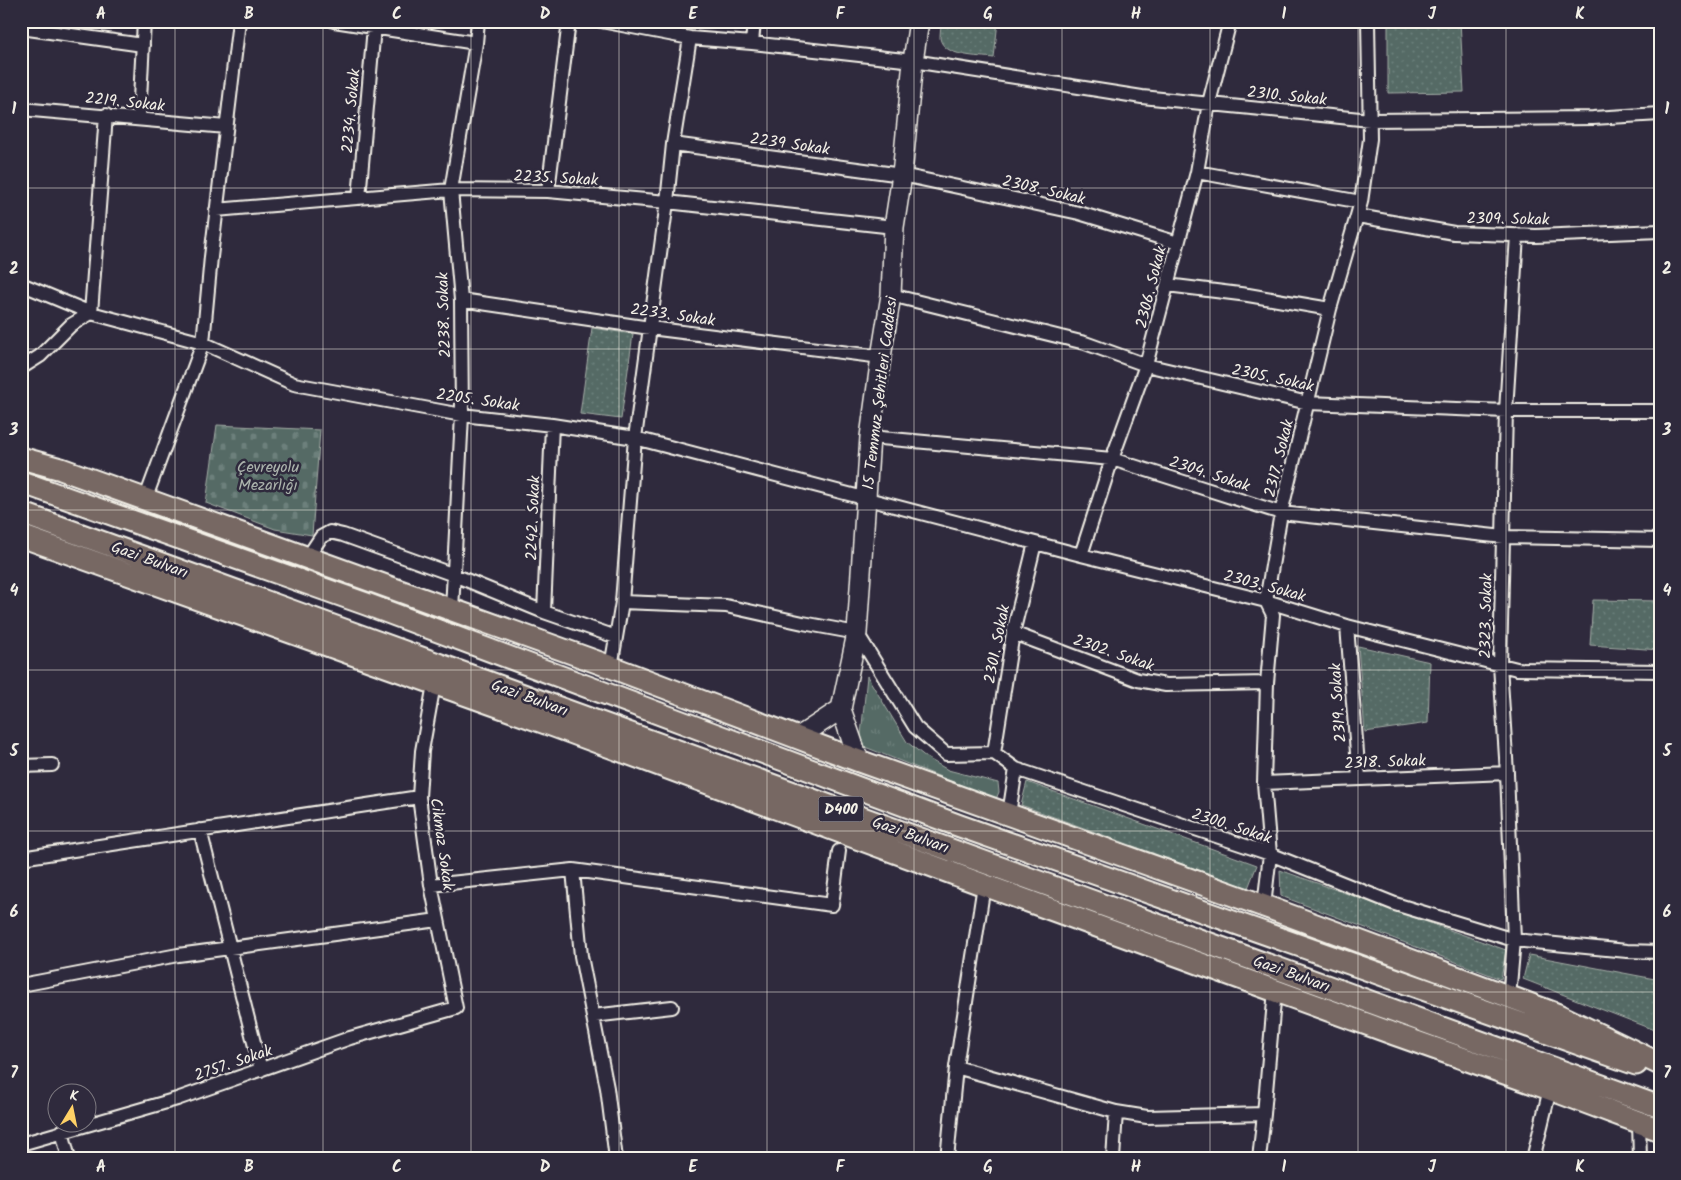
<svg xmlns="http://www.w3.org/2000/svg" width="1681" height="1180" font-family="Kalam,sans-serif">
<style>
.grass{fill:url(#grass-tufts);stroke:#a4aea6}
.cemetery{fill:url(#cemetery-stones);stroke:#a4aea6}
.park{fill:url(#park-dots);stroke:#a4aea6}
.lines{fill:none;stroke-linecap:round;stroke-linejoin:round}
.minor-casing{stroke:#f4f1e8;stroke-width:16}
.secondary-casing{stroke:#f4f1e8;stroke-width:22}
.trunk-casing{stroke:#f4f1e8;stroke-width:25}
.minor{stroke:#2f2a3d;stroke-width:12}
.secondary{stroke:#2f2a3d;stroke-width:19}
.trunk{stroke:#776864;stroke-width:21}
.grid{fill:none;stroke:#f4f1e8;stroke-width:1;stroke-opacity:0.55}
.labels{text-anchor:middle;stroke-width:5;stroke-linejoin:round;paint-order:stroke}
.shield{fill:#2f2a3d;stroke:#b9b5b5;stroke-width:1}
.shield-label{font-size:15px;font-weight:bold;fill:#f4f1e8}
.street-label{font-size:16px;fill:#f4f1e8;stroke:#2f2a3d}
.park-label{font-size:16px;fill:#acb4ad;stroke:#2f2a3d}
.neatline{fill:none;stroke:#f4f1e8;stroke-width:2}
.grid-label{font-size:16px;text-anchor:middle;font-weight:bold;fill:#f4f1e8}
</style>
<defs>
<pattern id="grass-tufts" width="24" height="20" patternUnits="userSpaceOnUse" patternTransform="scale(1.25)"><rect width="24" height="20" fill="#546a65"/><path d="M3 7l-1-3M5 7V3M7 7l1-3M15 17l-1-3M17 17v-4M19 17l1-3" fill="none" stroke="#6d807b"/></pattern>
<pattern id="cemetery-stones" width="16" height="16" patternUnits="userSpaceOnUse" patternTransform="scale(1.25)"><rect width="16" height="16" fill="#546a65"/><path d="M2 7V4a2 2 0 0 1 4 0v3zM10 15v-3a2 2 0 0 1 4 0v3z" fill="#6d807b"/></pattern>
<pattern id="park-dots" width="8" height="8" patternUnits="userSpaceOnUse" patternTransform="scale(1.25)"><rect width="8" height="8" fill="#546a65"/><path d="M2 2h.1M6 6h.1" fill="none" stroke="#6d807b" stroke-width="1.8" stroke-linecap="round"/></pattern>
</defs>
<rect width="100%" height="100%" fill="#2f2a3d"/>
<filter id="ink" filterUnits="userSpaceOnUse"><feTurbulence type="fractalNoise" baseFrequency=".02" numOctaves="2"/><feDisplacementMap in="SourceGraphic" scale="10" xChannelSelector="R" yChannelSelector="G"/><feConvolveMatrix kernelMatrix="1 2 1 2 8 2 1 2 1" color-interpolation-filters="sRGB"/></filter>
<g filter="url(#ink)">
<!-- grass -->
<path class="grass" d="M867,676L907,742L927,758L948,770L998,783L999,792L996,799L860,745Z"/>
<!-- cemetery -->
<path class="cemetery" d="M217,425L320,430L312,535L275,529L206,503Z"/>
<!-- park -->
<path class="park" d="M941,21H998L994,58C979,56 943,57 940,38C940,33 941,26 941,21Z
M1388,21H1460L1464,92L1388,93Z
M592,328L633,334L621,419L580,414Z
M1593,600L1660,601V650L1590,645Z
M1358,646L1430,662L1428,723L1365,732Z
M1027,782L1257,865L1248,888L1021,805Z
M1280,870L1506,950L1501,979L1281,896Z
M1529,955L1660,980V1032L1523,979Z"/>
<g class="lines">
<!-- minor casing -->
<g class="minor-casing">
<path id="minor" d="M334,21L476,43
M601,21L690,38L752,43L913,61L1142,97L1370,120L1593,118L1660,114
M21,28L143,45
M752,43L754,21
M21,109L226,127
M139,119L144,21
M673,144L902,175L1079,213L1178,243
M1197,172L1361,202
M548,191L569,21
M359,198L374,27
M216,210L451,190L548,191L667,202L894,227
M1358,216L1454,233L1536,236L1660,231
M21,284L91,313L203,343L294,384L462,415L552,425L635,438L1081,555L1266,601L1347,626L1517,669L1660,671
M1167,285L1248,295L1330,309
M891,295L1085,343L1146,365L1308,403L1506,411H1660
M461,300L650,328L881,357
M21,368L40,356L71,325L91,313L106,115
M870,437L1112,459L1281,513L1504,537L1660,540
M145,500L203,343L211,257L239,21
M1081,555L1112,459L1146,365L1197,172L1209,103L1230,21
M307,558L321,537L330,532L343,535L454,575L544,612L616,637
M622,602L726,606L803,623L857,633L915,727L946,754L994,753L1016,769L1270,854L1395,904L1514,940L1627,951L1660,952
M452,610L462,415L461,300L451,190L476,43L478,21
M544,612L552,425
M1347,626L1359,778
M1013,633L1138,680L1166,685L1267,683
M611,667L622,602L635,438L667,202L673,144L690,38
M994,753L1013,633L1035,543
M21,766L52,765
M1264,783L1507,773
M1009,814L1016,769
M200,830L261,1070
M21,858L419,797
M573,870L581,956L607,1088L616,1159
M431,885L573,870L832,905L839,851
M1264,906L1270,854L1264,783L1267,683L1273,615L1266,601L1281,513L1330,309L1361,202L1370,139L1368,21
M21,985L178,955L438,920
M1509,997L1514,940L1507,773L1500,665L1506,411L1517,235
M593,1016L672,1007
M956,1067L1116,1112L1147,1117L1264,1114
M1639,1122L1640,1159
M62,1131L69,1159
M21,1144L177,1099L350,1038L456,1008L431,885L419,797L422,751L434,684
M947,1159L956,1067L984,885
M1113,1159L1116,1112
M1259,1159L1264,1114L1275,990
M1533,1159L1550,1089"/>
</g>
<!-- secondary casing -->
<g class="secondary-casing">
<path id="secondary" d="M797,738L841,709
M859,761L841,709L857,633L870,437L881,357L891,295L894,227L902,175L913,61L919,21"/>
</g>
<!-- trunk casing -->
<g class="trunk-casing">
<path id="trunk" d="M21,458L61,469L611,667L859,761L1264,906L1556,1014L1660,1064
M21,482L366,604L960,826L1636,1064
M21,513L1660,1107
M21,536L554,726L984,885L1394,1034L1550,1089L1660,1130"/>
</g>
<!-- minor -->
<use href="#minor" class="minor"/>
<!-- secondary -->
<use href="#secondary" class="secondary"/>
<!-- trunk -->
<use href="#trunk" class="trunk"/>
</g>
</g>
<!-- grid -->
<path class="grid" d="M175,21V1159M323,21V1159M471,21V1159M619,21V1159M767,21V1159M914,21V1159M1062,21V1159M1210,21V1159M1358,21V1159M1506,21V1159M21,188H1660M21,349H1660M21,510H1660M21,670H1660M21,831H1660M21,992H1660"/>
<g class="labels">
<!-- shield labels -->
<rect class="shield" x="818.5" y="796.5" width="45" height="25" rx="4"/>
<g class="shield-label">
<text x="841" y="814">D400</text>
</g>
<!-- street labels -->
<g class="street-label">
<text transform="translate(1287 95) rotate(6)" y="6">2310. Sokak</text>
<text transform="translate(125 101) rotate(6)" y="6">2219. Sokak</text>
<text transform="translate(350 111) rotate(-85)" y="6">2234. Sokak</text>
<text transform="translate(790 143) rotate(8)" y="6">2239 Sokak</text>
<text transform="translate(556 177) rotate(3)" y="6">2235. Sokak</text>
<text transform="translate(1044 189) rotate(13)" y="6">2308. Sokak</text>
<text transform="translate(1508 218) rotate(1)" y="6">2309. Sokak</text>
<text transform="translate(1150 287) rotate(-76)" y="6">2306. Sokak</text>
<text transform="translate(673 314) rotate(8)" y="6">2233. Sokak</text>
<text transform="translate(443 315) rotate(-92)" y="6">2238. Sokak</text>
<text transform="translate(1273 377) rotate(12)" y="6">2305. Sokak</text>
<text transform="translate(879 393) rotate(-83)" y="6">15 Temmuz Şehitleri Caddesi</text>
<text transform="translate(478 399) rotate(8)" y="6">2205. Sokak</text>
<text transform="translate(1278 458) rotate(-76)" y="6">2317. Sokak</text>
<text transform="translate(1210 473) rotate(18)" y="6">2304. Sokak</text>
<text transform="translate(532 518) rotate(-88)" y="6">2242. Sokak</text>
<text transform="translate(150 559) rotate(20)" y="6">Gazi Bulvarı</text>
<text transform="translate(1265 585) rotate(15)" y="6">2303. Sokak</text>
<text transform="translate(1485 616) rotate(-89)" y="6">2323. Sokak</text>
<text transform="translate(996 644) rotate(-79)" y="6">2301. Sokak</text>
<text transform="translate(1114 652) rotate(19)" y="6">2302. Sokak</text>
<text transform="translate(530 697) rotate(20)" y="6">Gazi Bulvarı</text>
<text transform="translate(1337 703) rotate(-94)" y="6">2319. Sokak</text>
<text transform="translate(1385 761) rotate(-2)" y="6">2318. Sokak</text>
<text transform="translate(1232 825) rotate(18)" y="6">2300. Sokak</text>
<text transform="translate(911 834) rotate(20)" y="6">Gazi Bulvarı</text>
<text transform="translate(443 844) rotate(82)" y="6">Cikmaz Sokak</text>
<text transform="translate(1292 973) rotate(20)" y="6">Gazi Bulvarı</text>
<text transform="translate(233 1062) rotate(-19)" y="6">2757. Sokak</text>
</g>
<!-- park labels -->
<g class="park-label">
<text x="268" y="472">Çevreyolu<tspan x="268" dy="18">Mezarlığı</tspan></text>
</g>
</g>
<!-- margin -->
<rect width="1681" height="1180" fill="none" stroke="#2f2a3d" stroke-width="55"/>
<!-- north arrow -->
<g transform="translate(72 1108) rotate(10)"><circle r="24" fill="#2f2a3d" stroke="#7e7a81"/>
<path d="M0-4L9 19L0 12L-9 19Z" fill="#ffd166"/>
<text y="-8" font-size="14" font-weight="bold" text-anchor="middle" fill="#f4f1e8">K</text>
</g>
<rect x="28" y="28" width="1626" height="1124" class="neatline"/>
<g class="grid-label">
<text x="101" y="19">A</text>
<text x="249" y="19">B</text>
<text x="397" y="19">C</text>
<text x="545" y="19">D</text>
<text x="693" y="19">E</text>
<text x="840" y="19">F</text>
<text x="988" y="19">G</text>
<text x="1136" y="19">H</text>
<text x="1284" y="19">I</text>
<text x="1432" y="19">J</text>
<text x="1580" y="19">K</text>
<text x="14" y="114">1</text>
<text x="1667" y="114">1</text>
<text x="14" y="274">2</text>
<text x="1667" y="274">2</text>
<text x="14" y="435">3</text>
<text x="1667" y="435">3</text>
<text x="14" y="596">4</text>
<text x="1667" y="596">4</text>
<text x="14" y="756">5</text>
<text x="1667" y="756">5</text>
<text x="14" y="917">6</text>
<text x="1667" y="917">6</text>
<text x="14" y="1078">7</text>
<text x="1667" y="1078">7</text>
<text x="101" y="1172">A</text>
<text x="249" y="1172">B</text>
<text x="397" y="1172">C</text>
<text x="545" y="1172">D</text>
<text x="693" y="1172">E</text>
<text x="840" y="1172">F</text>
<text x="988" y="1172">G</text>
<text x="1136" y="1172">H</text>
<text x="1284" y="1172">I</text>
<text x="1432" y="1172">J</text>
<text x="1580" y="1172">K</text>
</g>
</svg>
